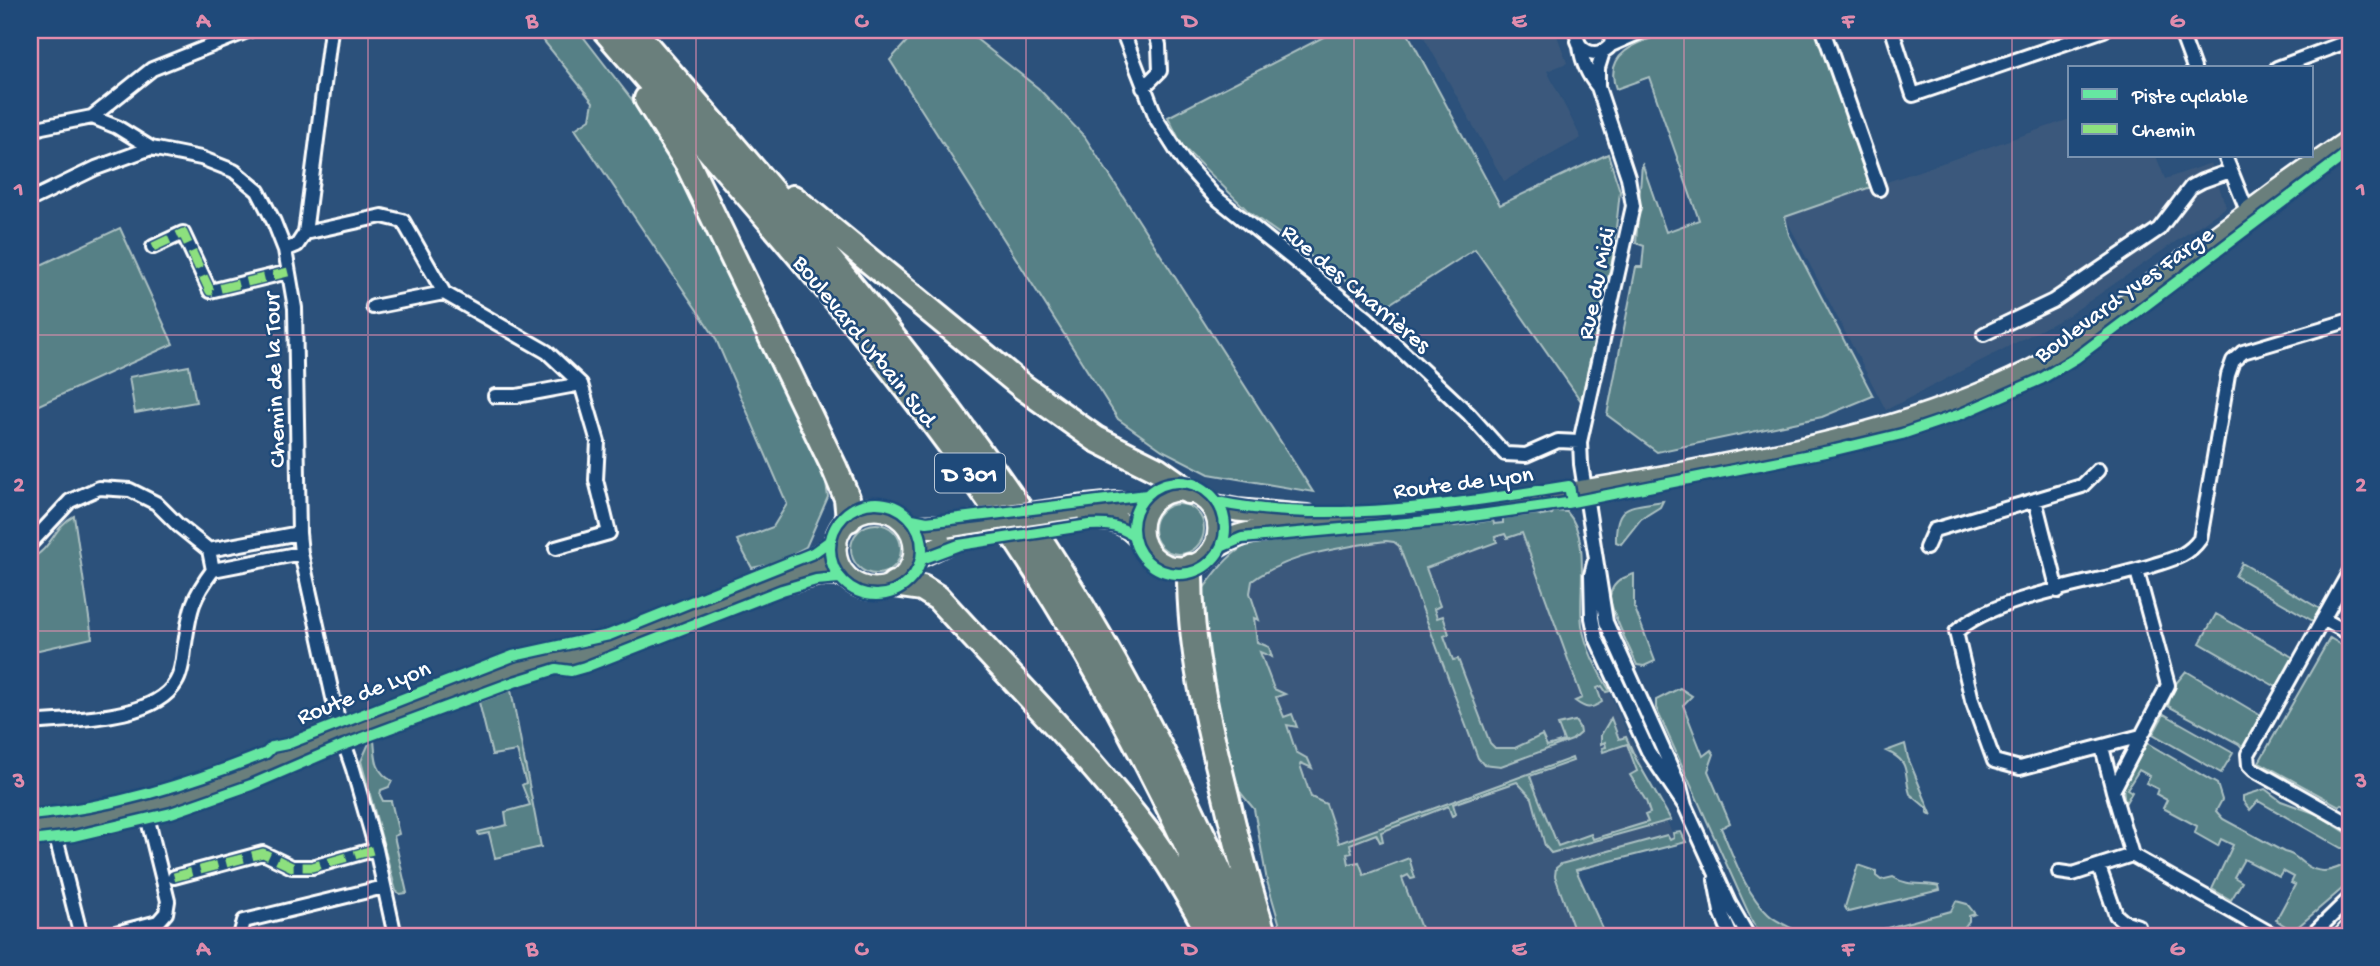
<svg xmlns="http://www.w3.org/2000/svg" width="2380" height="966" font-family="'Gochi Hand',sans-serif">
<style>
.built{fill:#3b597c}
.green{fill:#578086;stroke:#abc0c2;stroke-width:2}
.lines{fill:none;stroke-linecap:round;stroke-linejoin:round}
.street-casing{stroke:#fff;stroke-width:18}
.primary-casing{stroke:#fff;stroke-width:26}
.highway-casing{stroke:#fff;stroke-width:30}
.street{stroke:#1f4a7a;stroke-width:12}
.primary{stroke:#6a7f7c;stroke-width:21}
.highway{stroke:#6a7f7c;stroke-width:24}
.tram{stroke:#fff;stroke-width:2}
.primary-bridge-casing{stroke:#fff;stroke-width:26;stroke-linecap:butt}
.primary-bridge{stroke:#6a7f7c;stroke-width:21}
.quiet{stroke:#8de07e;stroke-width:9;stroke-dasharray:18 9;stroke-linecap:butt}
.cycleway-casing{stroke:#1f4a7a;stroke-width:15}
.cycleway{stroke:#66e7a1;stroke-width:10}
.grid{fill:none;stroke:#e08cad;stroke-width:2;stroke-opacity:0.55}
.labels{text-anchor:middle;stroke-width:5;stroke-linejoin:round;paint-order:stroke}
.shield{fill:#1f4a7a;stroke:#bcc9d7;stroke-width:2}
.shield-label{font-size:23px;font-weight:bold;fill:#fff}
.street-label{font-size:24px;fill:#fff;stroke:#1f4a7a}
.neatline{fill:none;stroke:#e08cad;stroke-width:2.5}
.grid-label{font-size:23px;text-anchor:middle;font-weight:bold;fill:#e08cad}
</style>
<rect width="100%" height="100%" fill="#2c517b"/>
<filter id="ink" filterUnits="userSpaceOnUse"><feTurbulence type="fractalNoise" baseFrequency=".0143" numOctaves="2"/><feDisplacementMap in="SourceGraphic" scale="14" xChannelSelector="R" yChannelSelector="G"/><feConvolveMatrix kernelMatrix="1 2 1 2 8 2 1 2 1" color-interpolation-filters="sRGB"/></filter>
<g filter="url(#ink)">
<!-- built -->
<path class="built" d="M1420,30H1555L1567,63L1547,71L1581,138L1504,181Z
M2070,119V156H2156L2165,179L2211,163L2226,207L2069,315L1886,410L1785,217Z
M1528,526L1587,691L1606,685L1676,842L1561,872L1582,936H1364L1324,900L1265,682L1244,591L1252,581L1263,573L1330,548Z"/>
<!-- green -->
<path class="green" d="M535,30H578L643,114L676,162L826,483L828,497L806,547L776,563L752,568L737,540L773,527L787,504L715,337L575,129L590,119L593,102Z
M917,30H965L1038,88L1085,137L1313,492L1209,474L1162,450L1118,419L890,60Z
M1337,30H1406L1500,205L1608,154L1620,191L1613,256L1581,401L1475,249L1383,308L1250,213L1183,147L1168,117Z
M1677,30H1823L1877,185L1785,217L1789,235L1873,396L1822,417L1657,452L1607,415L1636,267H1642L1644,246L1636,243L1642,163L1666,232L1699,220L1649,77L1616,89C1601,48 1648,40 1677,30Z
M120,228L173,344L30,409V270Z
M189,366L196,402L135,413L129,377Z
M1663,501L1660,507L1641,519L1621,544L1616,542C1615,502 1630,507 1663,501Z
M1154 529a25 25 0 1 1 50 0a25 25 0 1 1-50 0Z
M1554,511L1567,512C1591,538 1578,592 1582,625C1585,646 1598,673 1610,691L1606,692L1602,686L1597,688L1602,702C1590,710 1586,709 1575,701L1582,698L1522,533L1507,538L1505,534L1495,537L1497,542L1426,568L1440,606L1434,609L1437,618L1443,616L1449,634L1444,636L1453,660L1458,659L1490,743L1495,748H1515L1542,735L1547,746L1564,741L1558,725L1575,721L1579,727L1580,733L1572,740L1501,766L1483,764L1478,758L1399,546L1394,542L1386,541C1341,547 1289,554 1252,581L1250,593L1259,620L1254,618L1257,642L1269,647L1272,657L1260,652L1274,689L1285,694L1276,697L1284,717L1292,714L1297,727L1287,725L1296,752L1308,759L1312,768L1301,763L1300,765L1311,797L1326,804L1339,843L1572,758L1573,761L1530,776C1539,802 1549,822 1558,846L1591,834L1593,839L1648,822L1645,815L1650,813L1646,801L1630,775L1637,771L1627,744L1603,752L1602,748L1606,747L1605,742L1601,744V735L1611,718L1619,739L1626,737L1636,759L1671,820L1551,853L1545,846L1532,798L1517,782L1453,804L1456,814L1452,816L1448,806L1381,832L1383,841L1380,842L1376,834L1350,844L1352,853L1347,854L1349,864L1359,862L1364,875L1409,858L1415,878L1411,879L1408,875L1402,878L1424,936H1283L1267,881L1254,809L1240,792L1255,862L1252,864L1217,722L1200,593C1212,578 1223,560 1240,549C1264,533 1330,534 1362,531L1377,532L1376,530L1445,524L1455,526L1493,520L1494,524L1503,523V518L1537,514L1542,516L1552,514Z
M74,516L92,638L30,652V559C52,549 54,526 74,516Z
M851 549a25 25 0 1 1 50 0a25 25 0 1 1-50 0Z
M2242,563L2320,609L2313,621L2235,576Z
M1634,574V606L1655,661L1644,666L1637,665C1631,652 1609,607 1610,596C1612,583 1623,577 1634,574Z
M2216,614L2296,659L2278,688L2200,643Z
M2330,638L2350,650V809L2341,804L2339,806L2259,762Z
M2186,671L2263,717L2244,750L2239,744L2168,706L2173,687Z
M1680,688L1692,696L1683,705L1703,756L1711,750L1714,754L1708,771L1730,823L1721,828C1734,857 1744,891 1768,914C1778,924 1796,928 1804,936H1763L1753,923L1656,708V700Z
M511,690L541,847L495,858L489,833L479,835L478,832L507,825L505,812L530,805L522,785L526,783L517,751L492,755L479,702Z
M2164,714L2233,753L2221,773L2153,734Z
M374,740C376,758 374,771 392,781L389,787L381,790L380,795L383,801H391L399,834L394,836L407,893L400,894L396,891L361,761L370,741Z
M2147,743L2217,784L2222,800L2216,811L2223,819L2284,852C2294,854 2295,857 2303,863C2320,876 2333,871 2350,862V882L2293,931L2276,920L2295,885L2291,883L2294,877L2283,871L2279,877L2244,859L2234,877L2242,882L2231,900L2212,889L2233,845L2221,839L2218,846L2195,833L2197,826L2163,808L2167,800L2156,794L2158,789L2146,783L2150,776L2139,770L2127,789L2132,792L2125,804L2123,787Z
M1905,744L1908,758L1932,816L1927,812L1928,809L1910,794C1903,772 1912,762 1886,751Z
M2265,789L2281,801L2317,814L2350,835V848H2341L2258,801L2250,810L2243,801V796Z
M1681,832L1686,842L1576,870L1606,936H1576L1555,876L1556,868L1561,864L1667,835L1670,840L1674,838L1673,833Z
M1858,865L1876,871V876L1881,880L1893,877C1908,887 1923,882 1939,886L1940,890L1848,912L1845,907Z
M1956,901L1967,904L1975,914L1969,916V921L1963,929L1934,936H1857L1951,911Z"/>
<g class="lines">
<!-- street casing -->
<g class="street-casing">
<path id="street" d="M1122,30L1157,120L1183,161L1214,196L1368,319L1469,414L1505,454L1526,455L1558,441L1580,442
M1577,30C1574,51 1597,61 1611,45L1613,30
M1823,30L1879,189
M1892,30L1913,95L2104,30
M2180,30L2194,68
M1611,45L1645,30
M1580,46C1582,62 1587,74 1598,87
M1603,52L1598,68V87L1628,177L1633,206L1580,442L1581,464L1606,622L1680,787L1685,806
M2277,68L2346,42
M1143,88L1160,71L1159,45L1155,30
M92,117L152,69L250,30
M30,132L42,127L92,117L117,127L151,148L201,158L234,171L258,191L274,222L285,250L295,308L299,533L301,553L341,734L353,769L376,849L395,936
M2225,156L2248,213
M30,200L96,168L151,148
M305,233L382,216L403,221L444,293L547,352L581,384L598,442L596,480L609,533L556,548
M153,247L183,233L210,291L288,272
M285,250L297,245L305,233L331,30
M373,307L444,293
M1984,334L2053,301L2159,229L2191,187L2202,181L2230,171
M495,396H517L581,384
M2035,500L2058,591
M30,544L70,501L99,488L130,490L156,503L178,525L209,550L213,570
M1926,548L1934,530L2082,486L2098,470
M209,550L299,533
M1594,563L1591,575L1592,618L1596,638L1648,751L1685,806L1729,903L1748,936
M2137,571L2168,685L2113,791L2132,855L2275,936
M2350,571L2248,754L2249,765L2254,770L2350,824
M2323,619L2350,634
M30,723C70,719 154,721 176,682C181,674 183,660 184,650C190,613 189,602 213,570L301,553
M2141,736L2020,768L1994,761L1972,700L1956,632C1995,595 2100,583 2154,565C2173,559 2188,556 2200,539L2228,375L2233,361L2243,352L2350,320
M2102,747L2113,791
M53,826L81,936
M2099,867L2116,915L2123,921L2138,926
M2059,872L2073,874L2132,855
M174,877L263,853L292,867H312L376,849
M1715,880L1721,912L1731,936
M104,936L158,922L166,913L168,901L145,808
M240,936L244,921L384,887
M2311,936L2350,898"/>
</g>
<!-- primary casing -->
<g class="primary-casing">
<path id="primary" d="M1141 529a39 39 0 1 1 78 0a39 39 0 1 1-78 0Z
M1211,505L1237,510L1307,516
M1077,507L1116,503H1151
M835 549a40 40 0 1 1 80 0a40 40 0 1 1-80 0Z
M1085,519C1114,518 1125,521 1144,543
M909,527L947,526
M1215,548C1222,544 1230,539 1238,536C1254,530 1273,530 1290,527C1344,520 1399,517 1453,510C1542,499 1631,484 1719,466C1834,444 1947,417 2050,361L2278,191L2350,140
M914,559L956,539
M785,583L820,574L844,575
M30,829L89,820L154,806L207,789L341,734L460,690L544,661L620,643L719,603L816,558L836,544"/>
</g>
<!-- highway casing -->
<g class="highway-casing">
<path id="highway" d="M605,30C734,180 868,327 982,489C1079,628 1162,779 1227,936
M633,30C760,178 891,324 1003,485C1102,626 1180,778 1248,936
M647,99L688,164L834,467L847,498L849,519
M793,198L1023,387L1096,439L1158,470L1188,491
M1190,567C1189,644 1207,721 1226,796C1237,843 1249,890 1264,936
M894,584L922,588L938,598C1008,675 1083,749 1147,832C1171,864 1192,901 1211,936"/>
</g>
<!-- street -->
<use href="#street" class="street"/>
<!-- primary -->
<use href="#primary" class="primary"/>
<!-- highway -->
<use href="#highway" class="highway"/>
<!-- tram -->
<path class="tram" d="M2329,936L2350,913"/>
<!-- primary-bridge casing -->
<g class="primary-bridge-casing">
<path id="primary-bridge" d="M947,526L1077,507"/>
</g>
<!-- primary-bridge -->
<use href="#primary-bridge" class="primary-bridge"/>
<!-- quiet -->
<path class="quiet" d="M153,247L183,233L210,291L288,272
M174,877L263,853L292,867H312L376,849"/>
<!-- cycleway casing -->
<g class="cycleway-casing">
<path id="cycleway" d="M1133 528a46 46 0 1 1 92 0a46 46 0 1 1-92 0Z
M1217,502C1327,525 1458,504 1569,486L1572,502
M830 549a46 46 0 1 1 92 0a46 46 0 1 1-92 0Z
M912,519L927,522L1147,495
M1221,547L1242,538L1450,519L1567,503L1835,450L1902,434L1961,414L2041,379L2076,358L2350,151
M922,559L959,545L1089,525C1108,524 1117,525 1133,535
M30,815C112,808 189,784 266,753L272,747L287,744L513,656L609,635L813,553L831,540
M30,841L74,836L171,813L251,785L344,745L514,682L556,669L571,671L585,667L782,590L816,580L839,578"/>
</g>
<!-- cycleway -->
<use href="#cycleway" class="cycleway"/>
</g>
</g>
<!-- grid -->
<path class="grid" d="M368,30V936M696,30V936M1026,30V936M1354,30V936M1684,30V936M2012,30V936M30,335H2350M30,631H2350"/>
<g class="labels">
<!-- shield labels -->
<rect class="shield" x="935" y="453.5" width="70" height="39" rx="5"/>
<g class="shield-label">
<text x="970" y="481">D 301</text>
</g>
<!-- street labels -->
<g class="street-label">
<text transform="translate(1595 283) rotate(-78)" y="8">Rue du Midi</text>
<text transform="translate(1357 287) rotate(40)" y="8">Rue des Charrières</text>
<text transform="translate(2123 293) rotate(-36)" y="8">Boulevard Yves Farge</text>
<text transform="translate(866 340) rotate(51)" y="8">Boulevard Urbain Sud</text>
<text transform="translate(273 380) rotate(-92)" y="8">Chemin de la Tour</text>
<text transform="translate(1463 481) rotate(-7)" y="8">Route de Lyon</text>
<text transform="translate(363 691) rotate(-21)" y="8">Route de Lyon</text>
</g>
</g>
<!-- margin -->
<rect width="2380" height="966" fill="none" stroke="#1f4a7a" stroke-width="77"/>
<!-- legend -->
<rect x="2068" y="66" width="245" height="91" fill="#1f4a7a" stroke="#7992af" stroke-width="2"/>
<rect x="2082" y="89" width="35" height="10" fill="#66e7a1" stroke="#7992af" stroke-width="2"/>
<text x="2132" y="102" font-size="21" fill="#ffffff">Piste cyclable</text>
<rect x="2082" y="124" width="35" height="10" fill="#8de07e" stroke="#7992af" stroke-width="2"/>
<text x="2132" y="136" font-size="21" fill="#ffffff">Chemin</text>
<rect x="38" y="38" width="2304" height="890" class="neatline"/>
<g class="grid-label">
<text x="203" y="27">A</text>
<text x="532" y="27">B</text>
<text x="861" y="27">C</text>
<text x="1190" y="27">D</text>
<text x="1519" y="27">E</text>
<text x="1848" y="27">F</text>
<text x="2177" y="27">G</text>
<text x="19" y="195">1</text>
<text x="2361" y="195">1</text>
<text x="19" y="491">2</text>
<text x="2361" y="491">2</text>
<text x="19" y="787">3</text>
<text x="2361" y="787">3</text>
<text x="203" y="955">A</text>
<text x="532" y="955">B</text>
<text x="861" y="955">C</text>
<text x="1190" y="955">D</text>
<text x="1519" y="955">E</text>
<text x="1848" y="955">F</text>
<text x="2177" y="955">G</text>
</g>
</svg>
